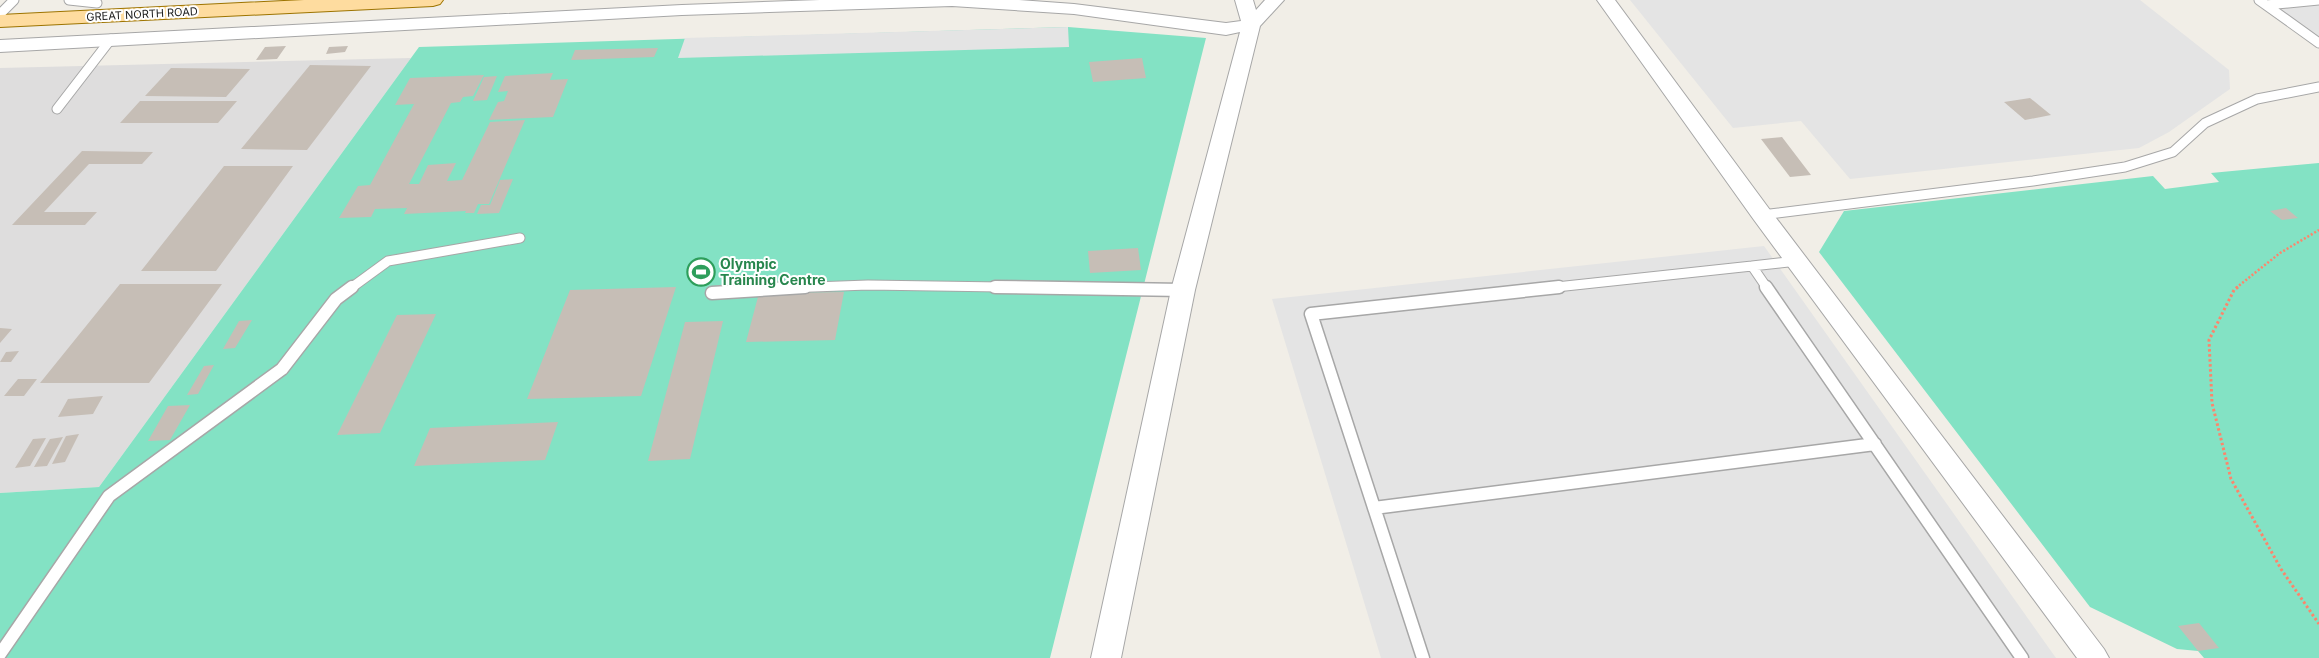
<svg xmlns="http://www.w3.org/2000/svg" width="2319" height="658" font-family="Inter,sans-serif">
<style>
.residential{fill:#dedddd}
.pitch{fill:#83e2c4}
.parking{fill:#e4e4e4}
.building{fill:#c6beb6}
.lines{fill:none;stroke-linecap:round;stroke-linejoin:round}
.lane-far1-casing{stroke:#a7a7a7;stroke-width:11}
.lane-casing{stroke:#a7a7a7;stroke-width:15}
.street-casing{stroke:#a7a7a7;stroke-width:2}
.primary-casing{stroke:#9d7400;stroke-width:2}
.path-far1{stroke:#fd856b;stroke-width:2.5;stroke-dasharray:2 2;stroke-linecap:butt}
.path{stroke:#fd856b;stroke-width:3;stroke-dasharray:2.5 2.5;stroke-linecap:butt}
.lane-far1{stroke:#fff;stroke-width:9}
.lane{stroke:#fff;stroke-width:12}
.street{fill:#fff;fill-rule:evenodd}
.primary{fill:#fedc9f;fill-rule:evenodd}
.labels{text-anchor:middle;stroke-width:4;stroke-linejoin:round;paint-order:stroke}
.far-street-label{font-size:11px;fill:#202020;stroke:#fff}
.leisure-label{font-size:14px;font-weight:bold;fill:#27864d;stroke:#fff;text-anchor:start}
</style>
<rect width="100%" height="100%" fill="#f1eee7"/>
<!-- residential -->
<path class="residential" d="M411,58L99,487L0,493V68Z"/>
<!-- pitch -->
<path class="pitch" d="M1068,27L1206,38L1050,658H0V493L99,487L419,47Z
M2319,163V658H2204L2198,651L2177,649L2090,607L1819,252L1844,211L2153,176L2165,189L2219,182L2211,173Z"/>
<!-- parking -->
<path class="parking" d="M1630,0H2140L2229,70L2230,89L2169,132L2139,148L1850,179L1801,121L1733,128Z
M2263,0H2319V40Z
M1068,27L1069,47L678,58L685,38Z
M1764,246L2056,658H1381L1272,299Z"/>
<!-- building -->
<path class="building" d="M286,46L277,59L256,60L265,47Z
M348,46L345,52L326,54L329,47Z
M658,48L654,57L571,60L575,50Z
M1142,58L1146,78L1093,82L1089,62Z
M310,65L371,66L307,150L241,149Z
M171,68L250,69L226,97L145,96Z
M553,73L550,80L568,79L553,117L489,120L498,102L504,101L508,91L498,92L505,76Z
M484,75L473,96L463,97L460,102L451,103L409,184H419L428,165L456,163L447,181L462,180L490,122L525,120L489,204H478L474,213H465L466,211L404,214L407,208L375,209L371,217L339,218L358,186L370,185L414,104L395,105L410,78Z
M497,76L487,100L473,101L484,77Z
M2030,98L2051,115L2025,120L2004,102Z
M140,101H237L218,123H120Z
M1782,137L1811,175L1790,177L1761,139Z
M82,151L153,152L142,164H89L44,212H97L85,225H12Z
M224,166H293L216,271H141Z
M513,179L499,213L477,214L481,205H490L500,180Z
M2286,208L2298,218L2282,220L2270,211Z
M1138,248L1141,270L1090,273L1088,251Z
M120,284H222L149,383H40Z
M676,287L641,396L527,399L570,290Z
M844,292L835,340L746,342L759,293Z
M436,314L380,433L337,435L397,315Z
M252,320L235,348L223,349L239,321Z
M723,321L690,459L648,461L685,322Z
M0,328L12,329L0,343Z
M19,351L11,362H0L6,352Z
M214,365L198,394L187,395L204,366Z
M18,379H37L24,396H4Z
M103,396L93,414L58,417L68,399Z
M190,405L170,440L148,441L168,406Z
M558,422L545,460L414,466L430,428Z
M79,434L65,462L52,464L66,436Z
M63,437L47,466L34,467L50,439Z
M46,438L30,466L15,468L33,439Z
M2199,623L2219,648L2198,651L2178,626Z"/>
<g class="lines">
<!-- lane-far1 casing -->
<g class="lane-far1-casing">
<path id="lane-far1" d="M69,0L97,3
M2259,0L2319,43
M2266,5L2319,0
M0,14L14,0
M57,109L111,39
M1762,215L2033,181L2125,167L2173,152L2205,123L2257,99L2319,87
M1752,266L1797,261
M351,288L388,261L520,238
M786,288L868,285L1074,288
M1547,288L1752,266L1767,288"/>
</g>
<!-- lane casing -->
<g class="lane-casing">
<path id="lane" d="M995,287L1183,290
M1766,287L2022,658
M712,293L805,287
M1374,508L1875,444
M0,654L109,496L282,369L336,299L352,287
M1423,658L1311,314L1559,287"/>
</g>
<!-- street casing -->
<g class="street-casing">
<path id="street" d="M820,0H1019L1074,4L1226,23L1241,21L1235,0H1253L1256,10L1265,0H1284L1260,26L1195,290L1121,658H1091L1171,290L1240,32L1226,35L1074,14L952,6L682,15L0,52V40L682,5Z
M1597,0H1615L1770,210L2104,649L2109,658H2077L1754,220Z"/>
</g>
<!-- primary casing -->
<g class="primary-casing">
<path id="primary" d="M304,0H443L440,4L433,6L0,27V15Z"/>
</g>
<!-- path-far1 -->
<path class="path-far1" d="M2236,288L2280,253L2319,230"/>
<!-- path -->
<path class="path" d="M2238,287L2234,290L2209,340L2212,403L2231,479L2281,569L2319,624"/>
<!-- lane-far1 -->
<use href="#lane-far1" class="lane-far1"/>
<!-- lane -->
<use href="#lane" class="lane"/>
<!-- street -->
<use href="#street" class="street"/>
<!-- primary -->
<use href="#primary" class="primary"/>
</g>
<!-- icons -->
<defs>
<g id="stadium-ring" transform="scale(1.4375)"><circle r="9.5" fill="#fff" stroke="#2e9e5b" stroke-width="1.5"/><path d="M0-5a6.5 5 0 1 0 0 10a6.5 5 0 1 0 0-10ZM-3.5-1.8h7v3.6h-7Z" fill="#2e9e5b"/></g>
</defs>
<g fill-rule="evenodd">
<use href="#stadium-ring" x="701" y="272"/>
</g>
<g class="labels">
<!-- far-street labels -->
<g class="far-street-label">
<text transform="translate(142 14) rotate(-3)" y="4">GREAT NORTH ROAD</text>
</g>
<!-- leisure labels -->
<g class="leisure-label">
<text x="720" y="269">Olympic<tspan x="720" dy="16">Training Centre</tspan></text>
</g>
</g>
</svg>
